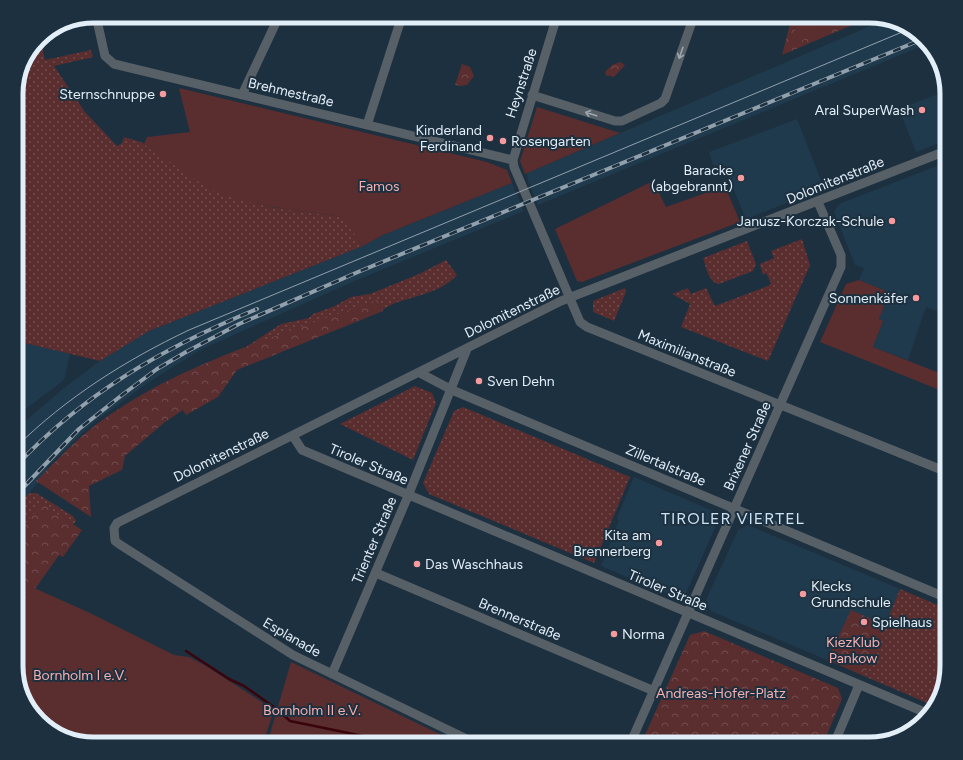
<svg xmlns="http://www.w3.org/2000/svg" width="963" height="760" font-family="Figtree,sans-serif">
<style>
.built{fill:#203a4d}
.grass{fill:url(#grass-dots)}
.park{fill:url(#park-crowns)}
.garden{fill:#5a2d2f}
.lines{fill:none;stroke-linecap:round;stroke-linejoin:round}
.stream{stroke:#3a040d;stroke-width:2.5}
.minor{stroke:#576067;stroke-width:9}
.tram{stroke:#91a0ac;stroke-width:1}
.rail-casing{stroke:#91a0ac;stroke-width:4}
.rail{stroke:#1d303f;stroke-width:2.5;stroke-dasharray:8;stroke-linecap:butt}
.oneway{stroke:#9ca7b0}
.poi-dot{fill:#f59b9e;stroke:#1d303f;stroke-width:1.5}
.labels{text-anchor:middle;stroke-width:4;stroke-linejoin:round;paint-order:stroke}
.street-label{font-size:14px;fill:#e2eef8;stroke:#1d303f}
.poi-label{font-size:14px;fill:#e2eef8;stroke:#1d303f;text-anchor:end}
.park-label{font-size:14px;fill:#f5b0b2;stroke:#1d303f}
.quarter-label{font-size:16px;letter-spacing:1px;fill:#cbe3f6;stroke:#1d303f}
.rim{fill:none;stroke:#e2eef8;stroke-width:5}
</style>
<defs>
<pattern id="grass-dots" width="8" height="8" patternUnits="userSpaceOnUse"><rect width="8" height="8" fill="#5a2d2f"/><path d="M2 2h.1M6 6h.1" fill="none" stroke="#714c4e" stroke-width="1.8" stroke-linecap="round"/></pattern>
<pattern id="park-crowns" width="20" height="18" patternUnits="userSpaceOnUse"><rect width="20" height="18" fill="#5a2d2f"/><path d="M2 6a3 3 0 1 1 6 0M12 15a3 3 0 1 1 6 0" fill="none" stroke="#714c4e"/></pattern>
</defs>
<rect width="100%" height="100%" fill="#1d303f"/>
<!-- built -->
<path class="built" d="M882,21L920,35L927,44L538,205L528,181L527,173Z
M946,91L947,140L916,152L899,109Z
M797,119L824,188L746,219L724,167L713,165L709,152Z
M937,166L947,191V229L940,249L947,252V315L926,307L908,360L873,347L883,322L879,319L886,301V291L859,280L864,268L855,265L834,212L839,204Z
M512,183L524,211L357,280L202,349L149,382L93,423L47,467L49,470L28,494L43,502L16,534V429L64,388L100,361L149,331L363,246L383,235Z
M16,341L70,354L64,380L16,416Z
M634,477L713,511L718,521L686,593L675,597L601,566L619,520L617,518Z
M748,525L900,589L885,625L851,611L827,660L711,611L706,600L738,530Z"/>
<!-- grass -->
<path class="grass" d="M593,16H619L616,25Z
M40,39L45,60L91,50L93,57L54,66L85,112L117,146L122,143L124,137L141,142L214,190L233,197L272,207L343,217L363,246L149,331L100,361L16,341V89L24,60Z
M802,239L810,265L768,361L681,327L690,304L672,294L688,288L691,294L706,288L715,306L768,286L771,283L766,273L763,275L760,264L774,258L771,251Z
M747,241L756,264L753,271L719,284C709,283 706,267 703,258Z
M446,260L457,275C437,297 405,295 382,310L243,351L246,347L281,324L309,318L313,314L335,306L351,297L370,294L419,274Z
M625,288L626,292L614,321L593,312V301Z
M415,386L432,393L436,403L413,460L340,424Z
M463,407L630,477L594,563L429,494L423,483L454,411Z
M31,493H36L73,516L76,521L16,592V508L28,494Z
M900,589L947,609V666L932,705L864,676Z"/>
<!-- park -->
<path class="park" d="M792,16H869L871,17L782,55Z
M620,62L625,65L614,77L606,75L605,72L612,65Z
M462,64L470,67L474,76L467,85L460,86L455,85Z
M377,300L383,311L237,370L218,397L186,415L183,410L165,422L125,456L122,470L89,486L91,517L36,481C53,464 69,447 88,431C171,365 279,336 377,300Z
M42,504L82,530L63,557L59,555L35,589L32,588L16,615V534Z
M851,610L885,625L864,676L827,660Z
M704,631L838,688L842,699L823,744H641L690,635Z"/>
<!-- garden -->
<path class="garden" d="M806,16H828L833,27L800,41L792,22Z
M179,88L487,162L507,170L512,183L383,235L363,246L342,217C305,211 247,207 213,190C189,177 167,159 144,144L147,137L190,132Z
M537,107L620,133L525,174L520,161Z
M653,181L666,207L725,186L740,222L582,282L577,281L555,229Z
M859,280L886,291L884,295L886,301L879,319L883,321L873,347L947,376V393L820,342L846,284Z
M32,587L90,613L174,655L189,657L206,666L274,710L263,744H94L43,725L24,700L16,670V615Z
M291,662L460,744H267Z"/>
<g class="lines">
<!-- stream -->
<path class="stream" d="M186,651L229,679L244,686L274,707
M277,709L290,721L368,737L383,744"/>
<!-- minor -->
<path class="minor" d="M96,16L105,56L114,64L513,160
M557,16L513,160L514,167L580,322L587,327L947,472
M242,95L279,16
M532,95L615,121H622L661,103L665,99L694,16
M367,125L402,16
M420,373L452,390L947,598
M293,436L302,450L929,714
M376,573L654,691
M332,674L408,496L467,349
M477,744L293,655L119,544L115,541L114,528L117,523L561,301L938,154
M630,744L841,267V255L818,202
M834,744L859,685"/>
<!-- tram -->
<path class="tram" d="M16,447C67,397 126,360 189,330L907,30"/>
<!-- rail casing -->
<g class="rail-casing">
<path id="rail" d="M16,466C84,393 165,347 257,309
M16,495L79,429L122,395L157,369L186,352L239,324L358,272L923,39"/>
</g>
<!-- rail -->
<use href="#rail" class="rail"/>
</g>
<!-- one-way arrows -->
<defs><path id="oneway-shaft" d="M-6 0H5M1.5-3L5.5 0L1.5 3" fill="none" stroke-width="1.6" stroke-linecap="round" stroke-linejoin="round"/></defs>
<g class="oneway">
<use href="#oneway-shaft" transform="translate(681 53) rotate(109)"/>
<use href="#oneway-shaft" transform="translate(591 114) rotate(-162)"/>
</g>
<!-- markers -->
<g class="poi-dot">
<circle cx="163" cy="94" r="4"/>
<circle cx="922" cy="110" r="4"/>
<circle cx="490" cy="138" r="4"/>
<circle cx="503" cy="141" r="4"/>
<circle cx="741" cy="178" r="4"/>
<circle cx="892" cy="221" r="4"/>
<circle cx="916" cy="298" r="4"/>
<circle cx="479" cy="381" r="4"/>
<circle cx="659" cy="543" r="4"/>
<circle cx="417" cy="564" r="4"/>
<circle cx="803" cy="594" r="4"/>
<circle cx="864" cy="622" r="4"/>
<circle cx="614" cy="634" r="4"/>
</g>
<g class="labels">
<!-- street labels -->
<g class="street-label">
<text transform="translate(521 83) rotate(-72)" y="5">Heynstraße</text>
<text transform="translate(291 92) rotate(13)" y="5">Brehmestraße</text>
<text transform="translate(835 180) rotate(-22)" y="5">Dolomitenstraße</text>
<text transform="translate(512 311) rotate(-26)" y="5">Dolomitenstraße</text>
<text transform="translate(687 353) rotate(22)" y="5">Maximilianstraße</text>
<text transform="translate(747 446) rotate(-66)" y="5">Brixener Straße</text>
<text transform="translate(221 455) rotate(-26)" y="5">Dolomitenstraße</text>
<text transform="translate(369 464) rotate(23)" y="5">Tiroler Straße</text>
<text transform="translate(666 465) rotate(23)" y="5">Zillertalstraße</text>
<text transform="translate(374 540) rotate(-67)" y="5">Trienter Straße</text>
<text transform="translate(668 590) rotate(23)" y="5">Tiroler Straße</text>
<text transform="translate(520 619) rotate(23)" y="5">Brennerstraße</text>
<text transform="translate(292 637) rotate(30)" y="5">Esplanade</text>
</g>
<!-- poi labels -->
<g class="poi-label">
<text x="155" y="99">Sternschnuppe</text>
<text x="914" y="115">Aral SuperWash</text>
<text x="482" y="135">Kinderland<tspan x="482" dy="16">Ferdinand</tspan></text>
<text x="511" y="146" text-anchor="start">Rosengarten</text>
<text x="733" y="175">Baracke<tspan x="733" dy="16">(abgebrannt)</tspan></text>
<text x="884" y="226">Janusz-Korczak-Schule</text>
<text x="908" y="303">Sonnenkäfer</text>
<text x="487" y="386" text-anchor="start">Sven Dehn</text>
<text x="651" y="540">Kita am<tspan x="651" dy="16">Brennerberg</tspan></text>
<text x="425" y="569" text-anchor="start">Das Waschhaus</text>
<text x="811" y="591" text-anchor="start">Klecks<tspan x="811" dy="16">Grundschule</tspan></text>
<text x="872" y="627" text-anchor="start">Spielhaus</text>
<text x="622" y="639" text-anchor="start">Norma</text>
</g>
<!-- park labels -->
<g class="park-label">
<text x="379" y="191">Famos</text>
<text x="853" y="647">KiezKlub<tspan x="853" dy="16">Pankow</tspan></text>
<text x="80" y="680">Bornholm I e.V.</text>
<text x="721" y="698">Andreas-Hofer-Platz</text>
<text x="312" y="715">Bornholm II e.V.</text>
</g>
<!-- quarter labels -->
<g class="quarter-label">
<text x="733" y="524">TIROLER VIERTEL</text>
</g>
</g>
<!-- crop -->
<path d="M0 0H963V760H0ZM94 23H869A71 71 0 0 1 940 94V666A71 71 0 0 1 869 737H94A71 71 0 0 1 23 666V94A71 71 0 0 1 94 23Z" fill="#1d303f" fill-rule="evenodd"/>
<path class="rim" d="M94 23H869A71 71 0 0 1 940 94V666A71 71 0 0 1 869 737H94A71 71 0 0 1 23 666V94A71 71 0 0 1 94 23Z"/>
</svg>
